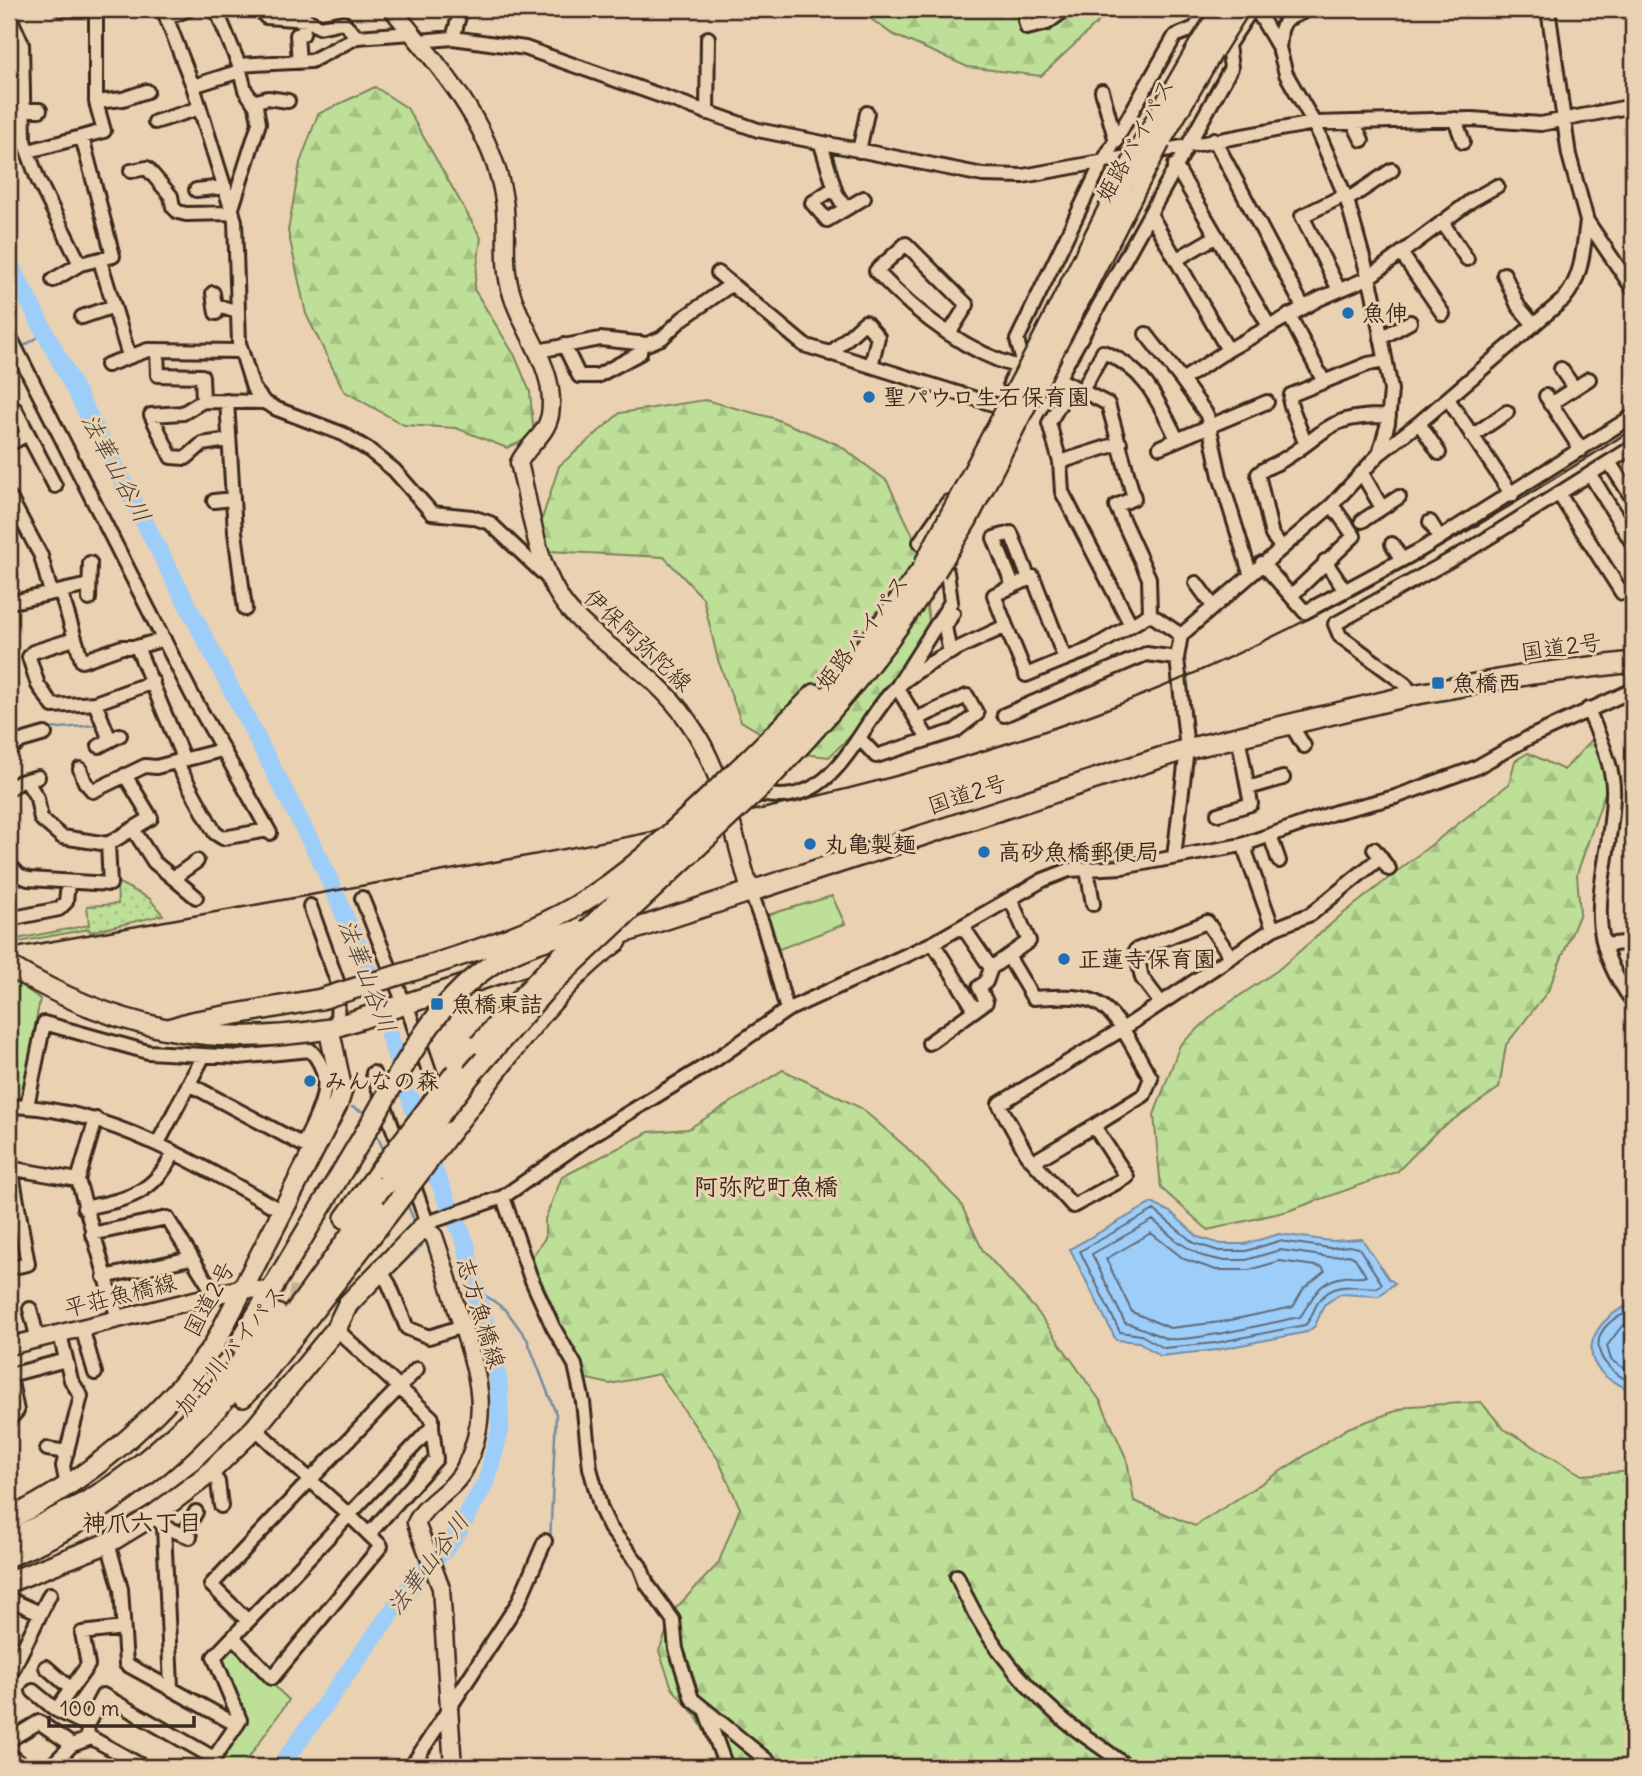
<svg xmlns="http://www.w3.org/2000/svg" width="1642" height="1776" font-family="Delius,'Klee One',sans-serif">
<style>
.grass{fill:url(#grass-dots);stroke:#7c845b;stroke-width:2}
.forest{fill:url(#forest-firs);stroke:#7c845b;stroke-width:2}
.green{fill:#bedf98;stroke:#7c845b;stroke-width:2}
.water{fill:#9dcdf9;stroke:#768ca1;stroke-width:2}
.lines{fill:none;stroke-linecap:round;stroke-linejoin:round}
.shore{stroke:#626b76;stroke-width:2}
.stream{stroke:#768ca1;stroke-width:2.5}
.river{stroke:#9dcdf9;stroke-width:18}
.minor-tunnel{stroke:#c7b094;stroke-width:12;stroke-dasharray:12 6;stroke-linecap:butt}
.major-tunnel{stroke:#c7b094;stroke-width:16;stroke-dasharray:16 8;stroke-linecap:butt}
.minor-casing{stroke:#3b2a1e;stroke-width:18}
.major-casing{stroke:#3b2a1e;stroke-width:21}
.highway-casing{stroke:#3b2a1e;stroke-width:24}
.minor{stroke:#ead1b2;stroke-width:12}
.major{stroke:#ead1b2;stroke-width:16}
.highway{stroke:#ead1b2;stroke-width:19}
.rail{stroke:#3b2a1e;stroke-width:2.5}
.highway-bridge-casing{stroke:#3b2a1e;stroke-width:24;stroke-linecap:butt}
.highway-bridge{stroke:#ead1b2;stroke-width:19}
.poi-dot{fill:#1f6fb2;stroke:#ead1b2;stroke-width:2.5}
.labels{text-anchor:middle;stroke-width:6;stroke-linejoin:round;paint-order:stroke}
.street-label{font-size:23px;fill:#3b2a1e;stroke:#ead1b2}
.poi-label{font-size:23px;font-weight:bold;fill:#3b2a1e;stroke:#ead1b2;text-anchor:start}
.water-label{font-size:24px;font-style:italic;fill:#4a423f;stroke:#ead1b2}
.neighbourhood-label{font-size:24px;font-weight:bold;fill:#3b2a1e;stroke:#ead1b2}
</style>
<defs>
<pattern id="grass-dots" width="8" height="8" patternUnits="userSpaceOnUse" patternTransform="scale(1.75)"><rect width="8" height="8" fill="#bedf98"/><path d="M2 2h.1M6 6h.1" fill="none" stroke="#a4c083" stroke-width="1.8" stroke-linecap="round"/></pattern>
<pattern id="forest-firs" width="22" height="20" patternUnits="userSpaceOnUse" patternTransform="scale(1.75)"><rect width="22" height="20" fill="#bedf98"/><path d="M5 1l3.5 6h-7zM16 11l3.5 6h-7z" fill="#a4c083"/></pattern>
</defs>
<rect width="100%" height="100%" fill="#ead1b2"/>
<filter id="ink" filterUnits="userSpaceOnUse"><feTurbulence type="fractalNoise" baseFrequency=".0143" numOctaves="2"/><feDisplacementMap in="SourceGraphic" scale="14" xChannelSelector="R" yChannelSelector="G"/><feConvolveMatrix kernelMatrix="1 2 1 2 8 2 1 2 1" color-interpolation-filters="sRGB"/></filter>
<g filter="url(#ink)">
<!-- grass -->
<path class="grass" d="M117,882L149,898L163,915L90,932L89,929L19,942L17,939L89,925L87,906L118,904Z"/>
<!-- forest -->
<path class="forest" d="M857,9H1112L1041,76L968,67L892,34Z
M375,87L407,108L481,238L474,289L515,356L530,392L534,436L507,448L456,428L404,425L344,391L306,314L288,231L300,163L318,114Z
M705,400L773,418L839,445L887,481L918,546L929,621L886,701L829,757L794,753L741,721L718,660L703,598L664,557L547,551L541,522L559,466L620,413Z
M1595,736L1608,784L1577,874L1580,913L1548,991L1506,1045L1499,1088L1437,1131L1397,1172L1288,1211L1208,1230L1161,1188L1154,1115L1180,1045L1220,1009L1278,970L1339,917L1509,784L1515,761L1528,753L1564,770Z
M783,1070L861,1108L906,1147L960,1202L983,1251L1037,1311L1101,1402L1127,1460L1134,1501L1195,1526L1348,1428L1410,1406L1481,1402L1504,1429L1582,1475L1633,1471V1767H725L695,1715L672,1688L659,1651L675,1609L718,1564L740,1508L718,1459L659,1374L610,1384L570,1375L554,1312L531,1258L545,1238V1219L562,1177L649,1132L688,1129Z"/>
<!-- green -->
<path class="green" d="M832,896L845,924L774,951L764,916Z
M9,977L40,999L22,1098L9,1099Z
M234,1647L289,1700L242,1767H216L245,1727C243,1703 224,1683 221,1664C221,1655 228,1650 234,1647Z"/>
<!-- water -->
<path class="water" d="M1152,1203L1172,1213L1198,1237L1221,1244H1245L1279,1234L1331,1241L1362,1239L1389,1279L1395,1283L1379,1296L1340,1294L1324,1305L1315,1326L1307,1332L1216,1350L1160,1356L1139,1342L1116,1340L1070,1249Z
M1633,1304V1391C1622,1386 1608,1381 1600,1371C1576,1344 1607,1311 1633,1304Z"/>
<g class="lines">
<!-- shore -->
<path class="shore" d="M1154,1210L1194,1243L1219,1251H1246L1279,1241L1330,1248L1349,1246L1359,1248L1382,1284L1376,1288C1355,1287 1334,1281 1319,1301C1313,1309 1312,1319 1305,1325L1215,1343L1164,1348L1141,1335L1120,1332L1080,1251Z
M1153,1220L1178,1242L1202,1256L1220,1260H1246L1280,1250L1329,1257L1349,1255L1355,1258L1366,1276C1359,1279 1352,1276 1344,1277C1318,1280 1313,1299 1300,1317C1277,1321 1182,1345 1165,1338C1151,1333 1140,1326 1125,1323L1092,1254Z
M1151,1233L1184,1259L1216,1270H1249L1280,1261L1322,1267L1325,1271L1304,1288L1293,1307L1221,1322L1170,1328L1132,1312L1106,1259Z
M1633,1311C1585,1325 1589,1364 1633,1383
M1633,1320L1621,1327L1607,1346L1611,1360L1633,1374"/>
<!-- stream -->
<path class="stream" d="M22,347L45,333
M9,354L11,353
M48,729L97,725
M352,1107L368,1114
M376,1133L385,1153
M407,1204L414,1220
M392,1274L422,1245
M475,1288L506,1310L527,1339L556,1414L550,1543
M353,1316L379,1286
M9,1355L53,1343
M219,1477L251,1445
M527,1598L534,1581"/>
<!-- river -->
<path class="river" d="M9,263L323,865L367,968L435,1173L466,1244L473,1283L491,1342L499,1385L500,1430L487,1480L459,1530L447,1547L416,1578L280,1767"/>
<!-- minor-tunnel -->
<path class="minor-tunnel" d="M61,1490L78,1556"/>
<!-- major-tunnel -->
<path class="major-tunnel" d="M265,1291L341,1298"/>
<!-- minor casing -->
<g class="minor-casing">
<path id="minor" d="M61,9H108
M163,9L193,86L235,221L239,343L253,388L264,402L277,409L343,434L369,450L394,470L432,513L472,517L490,523L548,578
M216,9L239,65
M261,9L266,17L308,20L319,27L343,22L357,37
M1029,9L1025,20L1027,28L1047,23L1066,9
M1256,9L1279,48
M1290,9L1281,30L1279,48L1286,74L1314,123L1347,200L1373,293L1391,390L1388,423L1379,454
M1548,9L1569,155L1587,221L1633,289
M1633,9V10
M9,15L22,44L24,141L38,180L80,264
M167,18L189,9
M1285,20L1309,9
M453,38L461,9
M419,41L453,38L525,48L758,130L983,175L1023,176L1314,123L1472,119L1541,124L1633,106
M1228,45L1252,9
M299,62L297,35L303,34L305,19
M193,86L240,71L239,65L311,61L357,37L412,33
M1102,91L1116,142
M96,102L123,99L147,91
M253,102L268,98L288,101
M23,110H40
M707,113L708,38
M1455,119L1463,142
M155,122L200,108
M1353,122L1362,140
M1214,139L1303,307
M821,144L836,193L845,208
M29,151L104,131L96,102V10
M859,151L867,113
M1175,165L1269,326
M131,171L147,168L171,196L173,207L178,212L186,214L233,213
M834,188L812,203L827,220L864,198
M196,190L225,187
M1347,200L1392,170
M232,208L259,123L256,106L245,90L240,71
M1150,214L1228,350L1182,380L1207,415L1220,476L1250,573
M1442,222L1467,259
M1401,253L1443,314
M1177,259L1217,236
M102,267L129,356
M718,273L804,345L999,406
M1504,274L1518,306L1534,325
M53,280L80,264L113,256L82,137
M1339,290L1302,216L1345,195
M213,293L216,313
M215,305L238,312
M1289,315L1324,382
M82,317L114,306
M950,332L967,305L906,244L876,271C914,311 964,351 1018,367
M1146,334L1182,380
M9,335L192,695L270,833
M1381,338L1410,322
M564,345L579,376H597L640,353L641,343
M157,350L158,375L202,376L203,401
M1228,350L1319,299L1368,278L1472,200L1497,186
M538,351L600,339L647,344L662,338L682,319L732,284
M830,354L865,322L878,337L871,366
M9,363L10,362
M107,365L148,350L240,351
M1561,369L1574,388
M1053,376L1108,404L1134,498L1116,506L1149,578L1150,614
M1058,379L1231,68L1228,45L1214,37
M1010,383L1022,358L1017,340L1099,169L1175,36L1195,28L1207,9
M1071,385L1049,423L1060,462L1062,492L1131,625
M1082,391L1103,352C1145,368 1158,401 1177,439
M1546,396L1581,450
M1448,399L1512,495
M227,401L235,532L245,609
M1550,404L1589,379
M15,409L55,486
M1419,423L1439,453
M1472,436L1507,412
M228,440L202,444L186,458L171,457L151,415L183,413L203,401L264,402
M1305,443L1290,403L1291,395L1368,364L1385,361
M9,444L28,434
M1160,447L1267,402
M1060,462L1120,443
M1609,462L1633,499
M1590,474L1633,544
M1363,475L1382,508
M1559,494L1622,593
M9,496L41,556L51,593
M214,501L233,499
M1362,521L1399,497
M1430,522L1440,538
M1392,544L1402,560
M1281,547L1272,535L1258,474C1265,467 1273,466 1281,461C1330,432 1324,415 1389,416
M1325,561L1345,591
M1262,563L1305,612L1422,549L1633,416
M9,576L10,575
M1196,583L1213,606
M1013,586L994,538L1011,533L1029,579
M61,593L82,661L122,647H137L164,639
M1291,596L1354,536L1332,505
M89,599L90,563
M17,601L89,585
M1006,626L1026,675L1065,659
M74,639L33,652L29,657L38,685L53,706L95,703L153,682
M137,647L184,760
M950,653L945,627L953,613
M1412,695L1405,684L1340,636L1335,624L1472,548L1633,447
M95,703L110,740
M1588,709C1598,735 1615,767 1613,796C1610,880 1575,924 1633,1002
M1004,715L1146,654L1177,658
M1290,723L1304,746
M860,739L876,756L955,731L977,714L967,696L916,719
M928,739L897,687L951,602L947,572L920,542L948,502
M99,746L120,735
M9,750L21,741L45,734
M176,762L215,833L223,838L268,830
M80,769L85,782L93,791L145,766L156,767L222,750
M26,780L37,798L41,819L62,837L108,844L151,818L125,775
M1248,788L1283,778
M9,789L20,782L38,777
M752,792C761,796 769,795 778,796C841,797 860,721 897,687C927,660 970,643 1006,626L994,595L1033,577L1065,659L1091,649L1150,614L1181,635
M1218,814L1251,804L1238,736
M133,829L154,862L196,897
M1270,835L1279,861
M1374,849L1389,869
M1174,857L1187,749L1177,658L1181,635L1332,505L1379,454L1419,423L1564,299C1583,276 1583,249 1587,221
M9,864L19,875L28,879L110,884L108,844
M1087,869L1093,904
M173,878L197,861
M750,890L764,928L787,1010
M362,898L405,1006
M310,906L338,984L337,1027
M9,916L14,918L59,909L66,902L68,883
M963,927L991,968
M1273,929L1311,914L1381,857
M933,943L975,1010
M1604,945L1633,942
M1008,956L1033,998C1053,997 1085,993 1102,1006C1123,1021 1137,1057 1151,1078L1144,1095L1094,1126L1127,1177L1073,1206L1027,1155L999,1104L1121,1030L1273,929L1246,853L1248,843
M1161,1003L1142,978L1136,950L1207,922L1231,957
M407,1006L433,1083
M929,1043L986,1002L979,987L986,982L991,968L1029,941L1011,900
M373,1073L401,1151
M9,1106C111,1108 195,1164 282,1211
M27,1106L44,1023L148,1052L239,1057L310,1050C339,1079 318,1113 303,1145L189,1084
M96,1119L78,1180L118,1319
M158,1143L203,1057
M1033,1162L1094,1126
M9,1168L78,1180
M411,1178L427,1223
M503,1197L530,1276L553,1327L575,1365L583,1402L590,1468L601,1509L610,1528L640,1566L647,1584L673,1620L676,1649L692,1699L775,1767
M84,1208C128,1199 152,1195 174,1153
M423,1227L427,1223L503,1197L589,1137L715,1060L787,1010L933,943L1043,880L1069,870L1122,867L1242,845L1336,812L1395,797L1475,768L1528,738L1633,690
M92,1234L167,1218L215,1295
M9,1268L28,1264L11,1168
M380,1270L389,1284L407,1328L429,1337L463,1326
M104,1277L191,1258
M30,1309L38,1340
M82,1328L95,1373
M60,1334L71,1380L81,1396L63,1466L67,1486
M9,1372L17,1411L9,1420
M10,1375L66,1360
M255,1428L310,1480L417,1369
M47,1449L67,1452
M211,1472L218,1482L221,1506
M154,1515L164,1527L171,1687
M164,1527L190,1537
M184,1534L196,1512
M369,1534L436,1459L432,1427
M108,1543L121,1589L126,1664L237,1725
M957,1576C978,1629 1016,1678 1058,1715C1079,1734 1105,1748 1127,1767
M9,1599L40,1613
M247,1620L211,1585L310,1480L349,1515L432,1427V1418L336,1329
M46,1667L71,1689
M9,1677L50,1594
M33,1691L56,1710
M706,1712L726,1767
M87,1725L56,1710L88,1665L82,1633L123,1628
M9,1740L39,1722L72,1745L91,1738
M9,1754L25,1767
M50,1767L72,1745
M144,1767L88,1736L87,1725L103,1695L214,1758
M208,1767L240,1720L214,1657L349,1515L381,1546L272,1678L233,1637
M411,1767L518,1603L545,1541"/>
</g>
<!-- major casing -->
<g class="major-casing">
<path id="major" d="M392,9C438,65 493,125 504,200C509,232 501,263 512,295C525,336 557,370 550,415C546,436 527,445 519,463C532,513 537,579 575,616C613,654 655,673 688,721C723,769 733,835 750,890
M423,1227L434,1236C443,1261 450,1287 458,1313C476,1368 493,1411 465,1468C453,1492 427,1500 416,1523L441,1588L453,1767
M9,1346L243,1288L265,1291"/>
</g>
<!-- highway casing -->
<g class="highway-casing">
<path id="highway" d="M1160,142L1214,49
M1143,143L1201,42
M1039,347L1122,182
M1052,354L1139,182
M746,762L815,694
M755,773L833,691L920,572
M765,783C829,717 886,650 935,572
M9,966C112,1028 210,1049 329,1029L1187,749L1412,695L1532,674L1633,662
M169,1029L191,1022L321,999
M450,1132C500,1069 552,988 617,941
M345,1218L382,1168
M239,1344L367,1130
M243,1397L262,1377L392,1209
M9,1519C90,1479 159,1418 213,1347L338,1103L342,1090L329,1029
M9,1540C36,1527 64,1514 91,1499C166,1454 226,1385 277,1314
M9,1556C190,1485 278,1333 387,1184
M9,1582L108,1543L154,1515L206,1476L255,1428L336,1329L348,1304L423,1227"/>
</g>
<!-- minor -->
<use href="#minor" class="minor"/>
<!-- major -->
<use href="#major" class="major"/>
<!-- highway -->
<use href="#highway" class="highway"/>
<!-- rail -->
<path class="rail" d="M9,949C176,919 344,889 511,859C712,822 906,783 1099,712C1289,641 1462,538 1633,429"/>
<!-- highway-bridge casing -->
<g class="highway-bridge-casing">
<path id="highway-bridge" d="M1201,42L1222,9
M1214,49L1239,9
M1122,182L1143,143
M1139,182L1160,142
M924,565L1039,347
M935,572L967,520L1052,354
M321,999C400,973 505,948 576,906C639,869 692,812 746,762
M480,1044C564,946 660,861 755,773
M367,1130C402,1069 435,999 497,961C522,946 550,939 577,930
M382,1168L456,1072
M387,1184L470,1076L547,988L765,783
M392,1209L450,1132"/>
</g>
<!-- highway-bridge -->
<use href="#highway-bridge" class="highway-bridge"/>
</g>
</g>
<!-- markers -->
<g class="poi-dot">
<circle cx="1348" cy="313" r="7"/>
<circle cx="869" cy="397" r="7"/>
<rect x="1431" y="676" width="14" height="14" rx="3.5"/>
<circle cx="810" cy="844" r="7"/>
<circle cx="984" cy="852" r="7"/>
<circle cx="1064" cy="959" r="7"/>
<rect x="430" y="997" width="14" height="14" rx="3.5"/>
<circle cx="310" cy="1081" r="7"/>
</g>
<g class="labels">
<!-- street labels -->
<g class="street-label">
<text transform="translate(1135 140) rotate(-61)" y="8">姫路バイパス</text>
<text transform="translate(862 632) rotate(-53)" y="8">姫路バイパス</text>
<text transform="translate(638 640) rotate(43)" y="8">伊保阿弥陀線</text>
<text transform="translate(1561 647) rotate(-8)" y="8">国道2号</text>
<text transform="translate(967 794) rotate(-18)" y="8">国道2号</text>
<text transform="translate(120 1295) rotate(-14)" y="8">平荘魚橋線</text>
<text transform="translate(209 1299) rotate(-62)" y="8">国道2号</text>
<text transform="translate(481 1313) rotate(73)" y="8">志方魚橋線</text>
<text transform="translate(230 1350) rotate(-51)" y="8">加古川バイパス</text>
</g>
<!-- poi labels -->
<g class="poi-label">
<text x="1362" y="321">魚伸</text>
<text x="883" y="405">聖パウロ生石保育園</text>
<text x="1452" y="691">魚橋西</text>
<text x="824" y="852">丸亀製麺</text>
<text x="998" y="860">高砂魚橋郵便局</text>
<text x="1078" y="967">正蓮寺保育園</text>
<text x="451" y="1012">魚橋東詰</text>
<text x="324" y="1089">みんなの森</text>
</g>
<!-- water labels -->
<g class="water-label">
<text transform="translate(116 468) rotate(62)" y="8">法華山谷川</text>
<text transform="translate(367 976) rotate(69)" y="8">法華山谷川</text>
<text transform="translate(428 1564) rotate(-53)" y="8">法華山谷川</text>
</g>
<!-- neighbourhood labels -->
<g class="neighbourhood-label">
<text x="766" y="1195">阿弥陀町魚橋</text>
<text x="142" y="1531">神爪六丁目</text>
</g>
</g>
<!-- margin -->
<rect width="1642" height="1776" fill="none" stroke="#ead1b2" stroke-width="35"/>
<rect x="18" y="18" width="1607" height="1741" fill="none" stroke="#3b2a1e" stroke-width="2.5" filter="url(#ink)"/>
<!-- scale -->
<path d="M49 1716v10h145v-10" fill="none" stroke="#3b2a1e" stroke-width="3.5"/>
<text x="60" y="1716" font-size="21" fill="#3b2a1e" stroke="#ead1b2" stroke-width="5" paint-order="stroke">100 m</text>
</svg>
